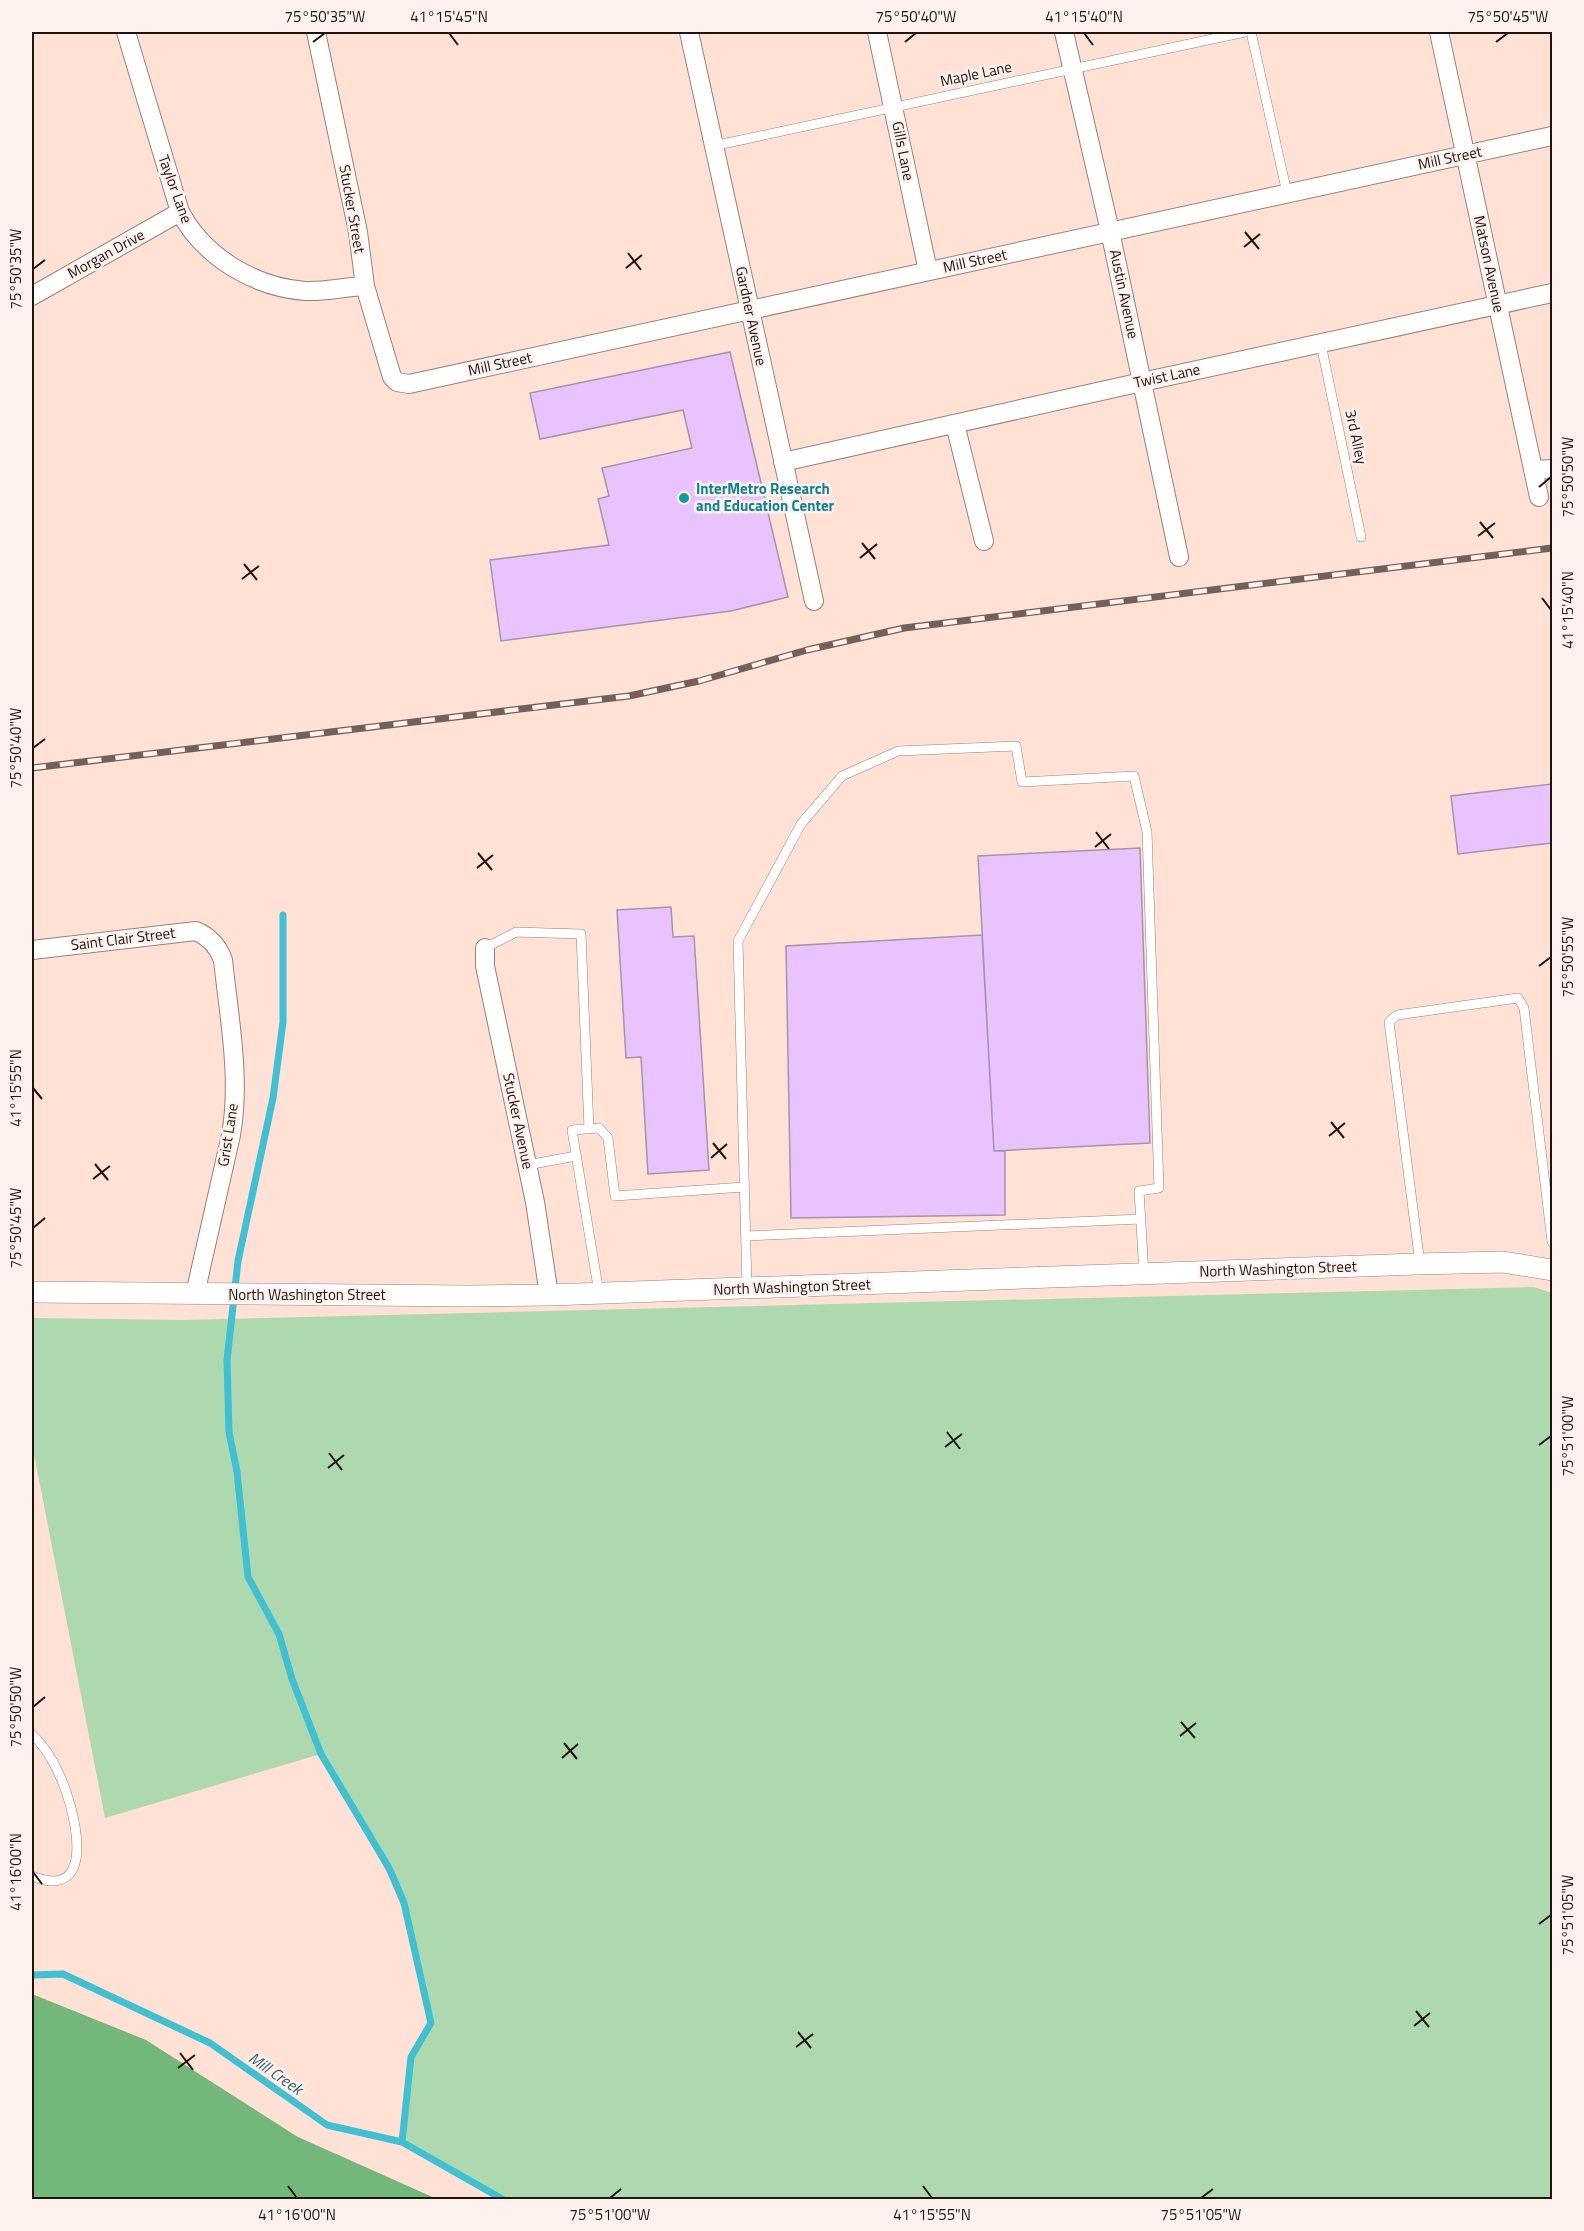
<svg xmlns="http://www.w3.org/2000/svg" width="1584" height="2231" font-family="'Titillium Web',sans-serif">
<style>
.green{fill:#aed9b0}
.forest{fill:#74b77a}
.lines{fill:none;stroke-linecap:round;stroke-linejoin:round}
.stream{stroke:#40c0d1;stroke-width:7}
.building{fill:#e9c3fd;stroke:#a395ab;stroke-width:1.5}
.service-casing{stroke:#9b8076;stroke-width:10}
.minor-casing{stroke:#9b8076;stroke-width:20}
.tertiary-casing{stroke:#9b8076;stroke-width:22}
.service{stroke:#fff;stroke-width:9}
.minor{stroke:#fff;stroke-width:18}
.tertiary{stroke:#fff;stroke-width:21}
.rail-casing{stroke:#72605a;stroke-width:7}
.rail{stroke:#fff2ee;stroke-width:4.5;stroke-dasharray:14;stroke-linecap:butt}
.ticks{fill:none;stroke:#1e1410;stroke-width:2}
.culture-dot{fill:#0f9aa8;stroke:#fff2ee;stroke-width:2}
.labels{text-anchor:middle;stroke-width:5;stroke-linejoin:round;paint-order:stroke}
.street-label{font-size:15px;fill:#1e1410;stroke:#fff2ee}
.culture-label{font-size:15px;font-weight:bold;fill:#0d838f;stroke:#fff2ee;text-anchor:start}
.water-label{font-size:16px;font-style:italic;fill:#2c6068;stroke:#fff2ee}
.neatline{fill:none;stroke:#1e1410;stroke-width:2}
.ticks-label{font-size:15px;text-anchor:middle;fill:#1e1410}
</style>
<rect width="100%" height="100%" fill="#ffe1d6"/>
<!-- green -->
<path class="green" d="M1534,1287L1552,1293V2199H504L402,2142L411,2057L431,2023L404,1903L321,1754L105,1818L32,1444V1318L184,1320Z"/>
<!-- forest -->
<path class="forest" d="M32,1994L146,2040L298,2137L437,2199H32Z"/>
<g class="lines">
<!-- stream -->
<path class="stream" d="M283,915V1022L273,1098L238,1261L227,1360L229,1432L237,1472L248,1577L279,1634L292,1679L321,1754L389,1868L404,1903L431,2023L411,2057L402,2142
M32,1975L63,1974L210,2043L327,2125L402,2142L504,2200"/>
</g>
<!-- building -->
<path class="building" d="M730,352L788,597L731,611L501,641L490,560L609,545L598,499L609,496L602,468L692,448L683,410L540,439L530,393Z
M1552,784V843L1458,854L1451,796Z
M1140,848L1150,1143L994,1151L978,856Z
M671,907L673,937L694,936L709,1170L648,1174L641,1057L626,1058L617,910Z
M982,935L994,1151H1005V1215L791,1218L786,946Z"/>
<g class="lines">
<!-- service casing -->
<g class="service-casing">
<path id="service" d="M1251,32L1287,193
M713,146L1245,32
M1321,344L1361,537
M485,948L516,932L581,934L589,1129
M527,1165L576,1156
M746,1236L1141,1219
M1420,1264L1389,1022L1397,1015L1518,998L1524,1008L1552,1242
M747,1288L738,941L801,824L842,776L898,751L1016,746L1022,782L1134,776L1147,832L1159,1188L1139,1191L1144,1274
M599,1293L572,1130L599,1128L608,1138L615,1196L744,1187
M32,1734C43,1745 52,1758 58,1772C74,1804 101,1904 32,1876"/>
</g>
<!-- minor casing -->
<g class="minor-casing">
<path id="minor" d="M126,32L180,212C204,257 254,287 305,291C324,292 345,287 365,286
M316,32L358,232L365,286L392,377L397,382L409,384L1552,136
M689,32L814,601
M877,32L928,271
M1064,32L1110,231L1179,557
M1439,32L1539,497
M32,296L180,212
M955,424L984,541
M783,462L1142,382L1552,293
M1533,470L1552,469
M485,948V966L535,1202L549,1295
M32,950L196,931C210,937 218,946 223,960C229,1017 241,1078 231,1135L195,1294"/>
</g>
<!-- tertiary casing -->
<g class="tertiary-casing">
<path id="tertiary" d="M32,1292L468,1296L549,1295L1417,1264L1503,1262L1552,1270"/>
</g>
<!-- service -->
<use href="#service" class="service"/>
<!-- minor -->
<use href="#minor" class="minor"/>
<!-- tertiary -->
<use href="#tertiary" class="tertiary"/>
<!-- rail casing -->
<g class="rail-casing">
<path id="rail" d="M32,768L629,696L699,681L807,650L904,628L1552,548"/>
</g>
<!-- rail -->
<use href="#rail" class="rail"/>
</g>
<!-- ticks -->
<path class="ticks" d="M449,33L458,45M1084,33L1093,45M313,42L325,33M905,42L916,33M1496,42L1508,33M1245,232L1259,249M1244,247L1260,234M628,253L641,270M626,268L642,255M33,269L45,260M1539,487L1551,477M1480,522L1493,538M1478,536L1495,523M862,543L875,559M860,558L877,544M244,564L257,580M242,579L259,566M1542,598L1551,610M33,748L45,739M1096,832L1109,849M1095,847L1111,834M478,853L492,870M477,868L493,855M1539,966L1551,957M33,1088L42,1099M1331,1122L1344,1138M1329,1136L1345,1123M713,1143L726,1159M711,1158L727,1144M95,1164L108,1180M93,1179L110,1166M33,1228L45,1218M947,1432L960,1449M1539,1445L1551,1436M945,1447L962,1434M329,1453L342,1470M328,1468L344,1455M33,1707L45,1697M1181,1722L1195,1738M1180,1736L1196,1723M564,1743L577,1759M562,1758L578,1744M33,1872L42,1884M1539,1924L1551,1915M1416,2011L1429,2027M1414,2026L1430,2013M798,2032L811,2048M796,2047L813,2034M180,2053L193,2070M178,2068L195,2055M288,2186L297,2198M923,2186L932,2198M610,2198L621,2189M1201,2198L1213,2189"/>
<!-- markers -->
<circle class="culture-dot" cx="684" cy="498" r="6"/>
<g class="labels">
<!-- street labels -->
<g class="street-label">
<text transform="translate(976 74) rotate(-12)" y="5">Maple Lane</text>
<text transform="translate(903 151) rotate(79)" y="5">Gills Lane</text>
<text transform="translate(1450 158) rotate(-12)" y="5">Mill Street</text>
<text transform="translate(175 189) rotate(70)" y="5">Taylor Lane</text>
<text transform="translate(352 209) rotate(80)" y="5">Stucker Street</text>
<text transform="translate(106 254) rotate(-29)" y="5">Morgan Drive</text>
<text transform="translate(975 261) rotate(-12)" y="5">Mill Street</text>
<text transform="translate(1489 264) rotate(78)" y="5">Matson Avenue</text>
<text transform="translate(1124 294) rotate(78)" y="5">Austin Avenue</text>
<text transform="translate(751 316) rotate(78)" y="5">Gardner Avenue</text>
<text transform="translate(500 364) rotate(-12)" y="5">Mill Street</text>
<text transform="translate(1167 376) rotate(-12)" y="5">Twist Lane</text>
<text transform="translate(1356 437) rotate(78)" y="5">3rd Alley</text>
<text transform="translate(123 939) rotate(-7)" y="5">Saint Clair Street</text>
<text transform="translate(518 1121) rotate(78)" y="5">Stucker Avenue</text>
<text transform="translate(228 1135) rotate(-81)" y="5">Grist Lane</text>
<text transform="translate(1278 1269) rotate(-2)" y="5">North Washington Street</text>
<text transform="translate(792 1287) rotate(-2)" y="5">North Washington Street</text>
<text x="307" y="1300">North Washington Street</text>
</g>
<!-- culture labels -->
<g class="culture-label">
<text x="696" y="494">InterMetro Research<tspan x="696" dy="17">and Education Center</tspan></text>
</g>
<!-- water labels -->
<g class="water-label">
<text transform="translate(276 2073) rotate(35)" y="6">Mill Creek</text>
</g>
</g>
<!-- border -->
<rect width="1584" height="2231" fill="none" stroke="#fff2ee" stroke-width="66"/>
<rect x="33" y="33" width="1518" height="2165" class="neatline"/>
<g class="ticks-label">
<text x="325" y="22">75°50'35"W</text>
<text x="449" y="22">41°15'45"N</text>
<text x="916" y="22">75°50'40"W</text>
<text x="1084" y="22">41°15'40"N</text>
<text x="1508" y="22">75°50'45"W</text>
<text transform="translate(16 269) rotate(-90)" y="5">75°50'35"W</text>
<text transform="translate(1568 477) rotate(-90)" y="5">75°50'50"W</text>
<text transform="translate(1568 610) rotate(-90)" y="5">41°15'40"N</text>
<text transform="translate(16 748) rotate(-90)" y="5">75°50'40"W</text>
<text transform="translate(1568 957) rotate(-90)" y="5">75°50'55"W</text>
<text transform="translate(16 1088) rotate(-90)" y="5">41°15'55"N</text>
<text transform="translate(16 1228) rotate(-90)" y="5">75°50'45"W</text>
<text transform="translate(1568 1436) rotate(-90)" y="5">75°51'00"W</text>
<text transform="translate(16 1707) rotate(-90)" y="5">75°50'50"W</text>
<text transform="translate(16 1872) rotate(-90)" y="5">41°16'00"N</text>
<text transform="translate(1568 1915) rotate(-90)" y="5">75°51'05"W</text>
<text x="297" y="2220">41°16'00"N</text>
<text x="610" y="2220">75°51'00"W</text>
<text x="932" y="2220">41°15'55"N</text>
<text x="1201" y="2220">75°51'05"W</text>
</g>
</svg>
